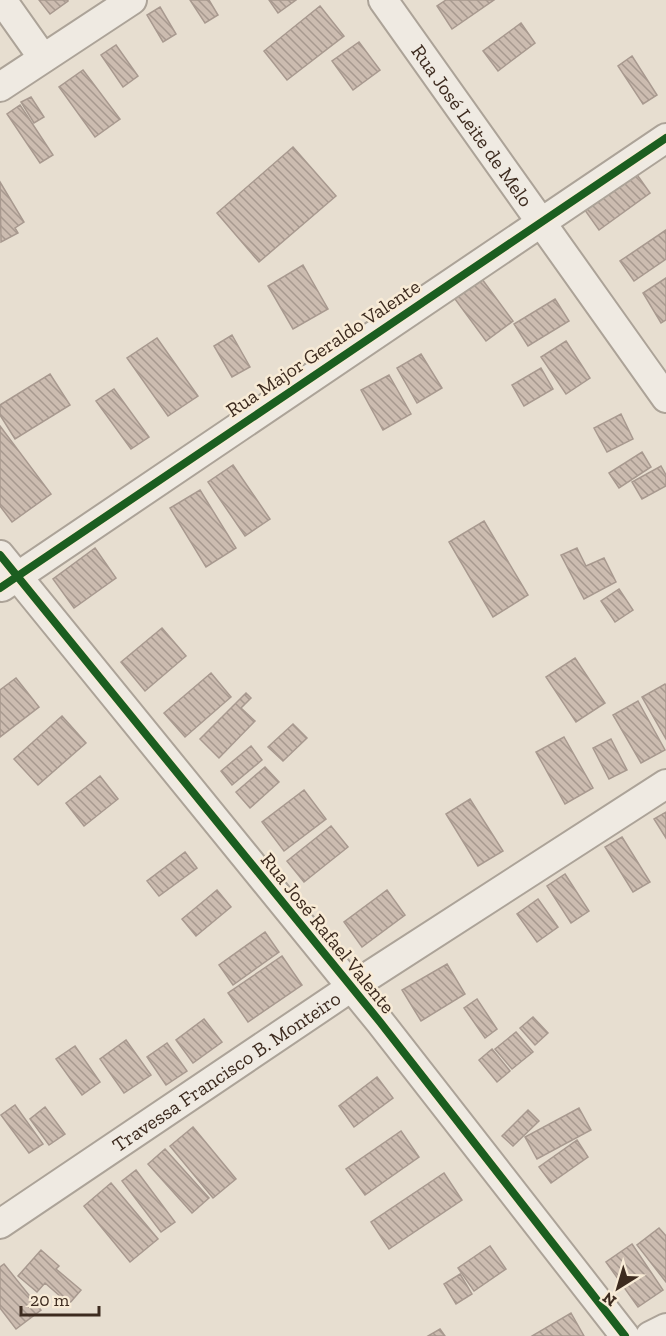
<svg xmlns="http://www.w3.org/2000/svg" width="666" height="1336" font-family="'Zilla Slab',serif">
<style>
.building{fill:url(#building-back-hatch);stroke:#a8998f;stroke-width:1.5}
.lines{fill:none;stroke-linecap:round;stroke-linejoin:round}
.street-casing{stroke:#aca398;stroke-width:32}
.street{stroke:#efeae2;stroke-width:28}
.cycleway-casing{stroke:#f8ebd6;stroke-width:11}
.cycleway{stroke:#1b5e20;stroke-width:8}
.labels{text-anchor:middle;stroke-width:5;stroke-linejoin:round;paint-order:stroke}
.street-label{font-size:20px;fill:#3d2b1f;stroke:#f8ebd6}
</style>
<defs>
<pattern id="building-back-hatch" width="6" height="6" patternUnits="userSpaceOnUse" patternTransform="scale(1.5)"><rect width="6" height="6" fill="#ccbcb0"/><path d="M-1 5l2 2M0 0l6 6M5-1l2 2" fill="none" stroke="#a7998f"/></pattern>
</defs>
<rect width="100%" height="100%" fill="#e7ded0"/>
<!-- building -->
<path class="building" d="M39,0H68V1L50,14Z
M190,0H209L218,15L205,23Z
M269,0H296L278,13Z
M446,0H494L452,29L437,6Z
M320,6L344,36L287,80L264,51Z
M160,7L176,34L163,42L147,15Z
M521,23L535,43L498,71L483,51Z
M359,42L380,70L353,90L332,61Z
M116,45L138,76L123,87L101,55Z
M632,56L657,95L643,104L618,66Z
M83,70L120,119L95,137L59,87Z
M31,97L44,117L34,123L21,102Z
M20,105L53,155L40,163L7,114Z
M293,147L336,196L259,262L217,213Z
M633,169L650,193L599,230L582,206Z
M0,182L24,222L15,228L18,233L1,242Z
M666,230V259L634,281L620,261Z
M303,265L328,309L293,329L268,286Z
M479,275L513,321L486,341L452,295Z
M666,278V320L661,323L643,293Z
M555,299L569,321L528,346L514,324Z
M232,335L250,367L232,377L214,346Z
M157,338L198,396L168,416L127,358Z
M566,341L590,378L566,394L541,357Z
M421,354L442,388L417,403L397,368Z
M541,368L553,389L524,406L512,385Z
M50,374L70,405L15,439L0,415V405Z
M389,375L411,414L383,430L361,390Z
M114,389L149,437L131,449L96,401Z
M621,414L633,439L607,452L594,428Z
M0,426L51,494L12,522L0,506Z
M642,452L651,467L619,488L609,473Z
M233,465L270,519L245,536L208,482Z
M661,466L666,475V486L642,499L632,482Z
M200,490L236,548L206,567L170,508Z
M484,521L528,595L493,617L449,542Z
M95,548L116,578L74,608L53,579Z
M577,548L586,566L604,558L616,582L584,599L561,555Z
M619,589L633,610L615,622L601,601Z
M162,628L186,656L145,691L121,662Z
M575,658L605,703L576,722L546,677Z
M211,673L231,697L185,737L164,713Z
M16,678L39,707L0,737V690Z
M665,684L666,686V739L642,697Z
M246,693L251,698L241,708L255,721L219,758L200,739Z
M638,701L665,750L641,763L613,715Z
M62,716L86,743L38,785L14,759Z
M293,724L307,738L283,761L268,747Z
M564,737L593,788L565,804L536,752Z
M611,739L627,770L609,779L593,748Z
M251,746L262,760L232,785L221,771Z
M265,767L279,782L250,808L236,792Z
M100,776L118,799L84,826L66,803Z
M304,790L326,819L284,851L262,822Z
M470,799L503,851L478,866L446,814Z
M666,812V838L654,819Z
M331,826L348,847L304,882L287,861Z
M622,837L650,882L633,892L605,847Z
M185,852L197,868L159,896L147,881Z
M565,874L589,911L571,923L547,886Z
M217,890L231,907L196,936L182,919Z
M387,890L405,915L362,947L344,922Z
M538,899L558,927L537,942L517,914Z
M265,932L279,952L233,985L219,965Z
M282,956L302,985L248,1022L228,993Z
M447,964L465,994L421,1021L402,990Z
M477,999L497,1029L485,1038L464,1008Z
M533,1017L548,1033L535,1045L520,1028Z
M204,1019L222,1042L193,1063L176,1040Z
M516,1032L533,1052L512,1069L495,1049Z
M126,1040L151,1075L124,1093L100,1059Z
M167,1043L187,1071L166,1085L147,1057Z
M75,1046L100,1082L82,1095L56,1059Z
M492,1049L510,1071L497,1082L479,1060Z
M377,1077L393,1098L354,1127L339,1106Z
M15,1105L43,1144L29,1153L1,1115Z
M45,1107L65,1134L49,1145L30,1119Z
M579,1108L591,1130L537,1159L525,1137Z
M528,1110L539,1121L513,1146L502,1136Z
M193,1127L236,1179L213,1198L170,1146Z
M401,1131L419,1157L365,1195L346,1169Z
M577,1140L588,1157L551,1183L539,1167Z
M165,1149L209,1198L192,1213L148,1164Z
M136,1170L175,1222L161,1232L122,1181Z
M444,1173L462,1200L389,1249L371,1222Z
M111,1183L158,1239L130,1262L84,1206Z
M659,1228L666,1236V1282L637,1245Z
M632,1244L663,1290L638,1307L606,1262Z
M490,1246L506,1269L474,1291L458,1268Z
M41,1250L59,1266L56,1269L81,1290L69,1304L45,1283L37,1292L18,1276Z
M4,1264L41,1310L16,1329L0,1308V1267Z
M460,1274L472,1294L456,1304L444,1284Z
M571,1313L584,1336H532Z
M440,1329L445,1336H428Z"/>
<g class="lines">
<!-- street casing -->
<g class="street-casing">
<g id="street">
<path d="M2,0L43,58"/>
<path id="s1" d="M383,0L666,398"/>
<path d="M0,87L132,0"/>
<path d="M0,555L380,1022L625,1336"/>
<path d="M2,587L666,138"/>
<path id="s2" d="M0,1224L347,990L666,784"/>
<path d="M650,1336L666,1328"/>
</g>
</g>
<!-- street -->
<use href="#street" class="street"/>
<!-- cycleway casing -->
<g class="cycleway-casing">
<path id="cycleway" d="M0,555L380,1022L625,1336
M0,588L666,138"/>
</g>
<!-- cycleway -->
<use href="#cycleway" class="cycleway"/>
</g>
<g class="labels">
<!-- street labels -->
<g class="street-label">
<text dy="7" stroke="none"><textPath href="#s1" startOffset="154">Rua José Leite de Melo</textPath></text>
<text transform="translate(323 348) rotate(-34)" y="7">Rua Major Geraldo Valente</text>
<text transform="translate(328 933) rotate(51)" y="7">Rua José Rafael Valente</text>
<text dy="7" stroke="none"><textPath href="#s2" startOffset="273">Travessa Francisco B. Monteiro</textPath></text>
</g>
</g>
<!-- north arrow -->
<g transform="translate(618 1288) rotate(217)" stroke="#f8ebd6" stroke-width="4.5" paint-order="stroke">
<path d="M0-4.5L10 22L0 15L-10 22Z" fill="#3d2b1f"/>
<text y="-9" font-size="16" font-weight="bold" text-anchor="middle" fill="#3d2b1f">N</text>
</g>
<!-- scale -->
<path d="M21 1306v9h78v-9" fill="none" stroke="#3d2b1f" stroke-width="3"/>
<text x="30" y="1306" font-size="18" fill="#3d2b1f" stroke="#f8ebd6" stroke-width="4.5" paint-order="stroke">20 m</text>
</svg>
